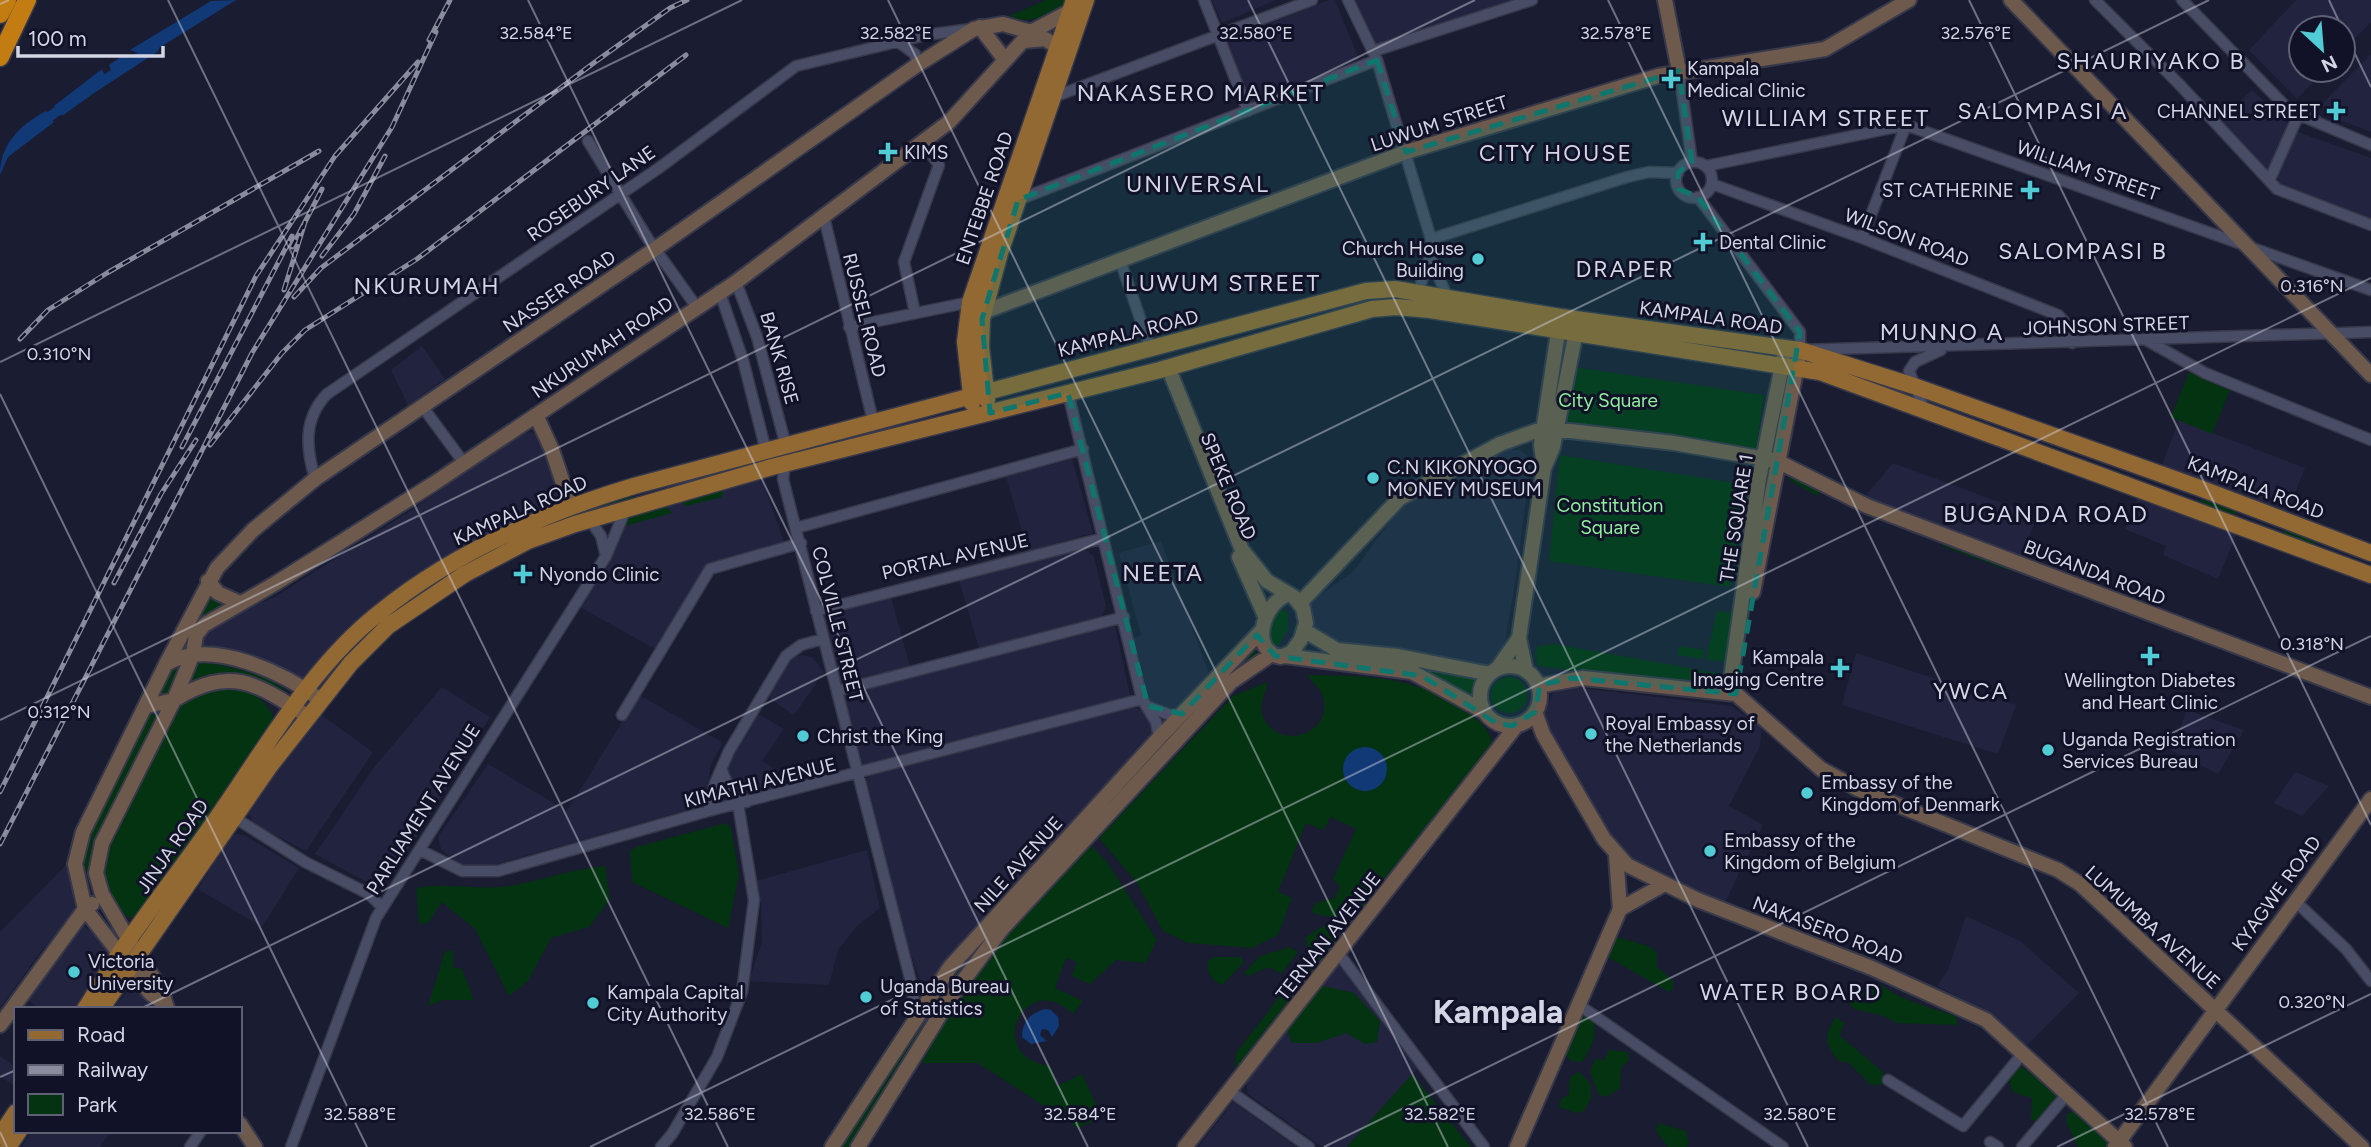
<svg xmlns="http://www.w3.org/2000/svg" width="2371" height="1147" font-family="Figtree,sans-serif">
<style>
.built{fill:#22243f}
.green{fill:#033310}
.water{fill:#113976}
.lines{fill:none;stroke-linecap:round;stroke-linejoin:round}
.stream{stroke:#113976;stroke-width:2.5}
.canal{stroke:#113976;stroke-width:10}
.street-casing{stroke:#37384a;stroke-width:13}
.secondary-casing{stroke:#37384a;stroke-width:18}
.primary-casing{stroke:#37384a;stroke-width:19}
.highway-casing{stroke:#37384a;stroke-width:21}
.street{stroke:#494c65;stroke-width:10}
.secondary{stroke:#6d5a4c;stroke-width:14}
.primary{stroke:#926933;stroke-width:16}
.highway{stroke:#c27c11;stroke-width:18}
.rail-casing{stroke:#8a8c9e;stroke-width:5}
.rail{stroke:#111228;stroke-width:2.5;stroke-dasharray:8;stroke-linecap:butt}
.marked{fill:#0f766e;fill-opacity:0.2;stroke:#0f766e;stroke-width:5;stroke-dasharray:14 9;stroke-linejoin:round}
.ticks{fill:none;stroke:#d4d6e5;stroke-width:2;stroke-opacity:0.45}
.poi-dot{fill:#51ccd4;stroke:#111228;stroke-width:2.5}
.labels{text-anchor:middle;stroke-width:6;stroke-linejoin:round;paint-order:stroke}
.poi-label{font-size:19px;fill:#d4d6e5;stroke:#111228;text-anchor:start}
.street-label{font-size:19px;fill:#d4d6e5;stroke:#111228}
.park-label{font-size:19px;fill:#90f09e;stroke:#111228}
.quarter-label{font-size:23px;letter-spacing:2px;fill:#d4d6e5;stroke:#111228}
.town-label{font-size:33px;font-weight:bold;fill:#d4d6e5;stroke:#111228}
.ticks-label{font-size:18px;text-anchor:middle;fill:#d4d6e5;stroke:#111228;stroke-width:6;stroke-linejoin:round;paint-order:stroke}
</style>
<rect width="100%" height="100%" fill="#1a1c32"/>
<!-- built -->
<path class="built" d="M1212,0H1276L1222,23Z
M1329,0H1335L1359,59L1250,103L1225,42Z
M1352,0H1532L1378,49Z
M2296,0H2371V22L2343,51V28H2301V70H2325L2297,99L2249,50Z
M2371,54V132L2324,114L2323,103Z
M2252,90L2290,126L2271,174L2221,120Z
M2295,131L2371,158V219L2287,189L2279,182L2277,175Z
M422,346L445,379L408,405L391,370Z
M2179,420L2305,468L2286,515L2161,467Z
M531,432L539,437L559,493L558,503L391,594L368,613L307,679L298,681L199,646L201,636L211,622L275,597L404,515L522,433Z
M1507,449L1520,450L1528,456L1530,469L1515,583L1505,642L1499,657L1486,667L1335,646L1315,636L1309,624V609L1314,599L1353,572L1406,500Z
M1072,459L1093,533L1028,551L1006,477Z
M1893,463L2037,516L2021,556L1861,501Z
M757,479L763,483L785,545L712,562L655,649L580,607L609,565L618,520Z
M2139,494L2237,532L2218,579L2163,555L2166,546L2125,529Z
M1161,541L1210,677L1184,707L1166,711L1149,700L1134,638L1141,635L1119,553Z
M1078,549L1088,551L1094,557L1106,606L1102,617L979,648L959,580Z
M891,597L910,667L839,683L823,624L826,617L829,613Z
M1115,626L1130,696L861,767L842,695Z
M1856,653L2016,705L1998,754L1842,705Z
M802,655L812,657L824,672L794,715L767,697L793,657Z
M1564,686L1731,706L1762,727L1760,746L1729,806L1763,825L1725,902L1659,876L1631,859L1613,844L1540,725L1554,690Z
M442,687L490,717L391,878L377,885L370,884L315,854L375,766Z
M639,695L723,743L711,764L706,797L701,806L482,868L462,867L441,849L438,837L488,764L567,811Z
M1135,707L1150,716L1156,735L987,913L933,983L922,986L904,934L866,780L870,775Z
M314,710L373,752L306,851L253,824L249,813Z
M2187,710L2244,730L2218,774L2171,750Z
M758,714L784,729L762,761L775,769L757,793L747,794L724,779L723,767Z
M2295,772L2329,786L2302,816L2274,803Z
M236,834L244,835L299,868L262,927L198,889L229,839Z
M867,850L880,908L857,926L838,950L829,985L749,981L762,942L761,903L756,881Z
M70,861L75,917L51,949L45,946L0,1008V932Z
M1966,916L2020,941L2079,993L2027,1045L1971,1004L1937,986L1948,970Z
M84,926L107,944L110,958L79,1009H40L25,998L78,927Z
M1341,958L1418,1068L1347,1147H1322L1248,1094L1245,1078Z
M130,989L144,993L155,1009H113Z
M0,1056L16,1068V1087L0,1076Z
M1233,1102L1295,1146L1297,1147H1198Z
M32,1131H111L100,1147H22Z"/>
<!-- green -->
<path class="green" d="M1046,0H1066C1056,17 1025,25 1009,16Z
M1574,367L1764,395L1756,449L1567,422Z
M2189,372L2230,390L2212,434L2171,417Z
M1560,455L1747,485L1730,587L1549,561Z
M1789,474H1793L1820,492L1817,496L1789,480Z
M724,488L722,497L686,506L680,501Z
M632,494L634,498L559,521L500,550L497,546L546,521Z
M2201,499L2238,511L2233,519L2198,505Z
M655,506L668,508L672,513L621,527V515Z
M2286,530L2313,539L2316,544L2314,546L2281,534Z
M1944,540L2011,565V568L2007,570L1942,546Z
M219,583L230,605L192,634L186,650L176,655Z
M1281,609L1288,613V629L1276,649L1272,648C1269,634 1270,619 1281,609Z
M1717,611L1733,613L1726,662L1706,659Z
M1252,641L1255,651L1263,656L996,924L954,980L853,1143L850,1147H842L964,958Z
M1554,644L1717,673V688L1538,666L1535,655L1538,646Z
M1679,646L1704,650L1703,659L1677,655Z
M184,660L170,692L160,700L156,698L170,668Z
M194,661C215,663 279,675 288,695C242,688 228,662 180,690Z
M1400,662L1479,678L1472,696Z
M1307,675C1368,676 1415,675 1467,712C1481,723 1488,727 1493,744L1354,917L1324,916L1311,912L1316,903L1335,898L1340,886L1333,879L1356,829L1331,817L1323,830L1306,823L1278,892L1292,898L1278,935L1252,948L1188,943L1163,931L1137,883L1099,838L1233,696L1267,682C1267,693 1259,702 1262,713C1273,753 1334,736 1323,697C1320,687 1312,683 1307,675Z
M1491 695a18 18 0 1 1 36 0a18 18 0 1 1-36 0Z
M226,688C248,690 263,695 273,716L272,727L141,913L133,918L127,917L101,884L107,850L182,704L210,690Z
M156,714L157,717L92,844L89,869L85,872L81,868V849L146,715Z
M726,823L731,828L739,874L728,928L632,882L630,851L636,847Z
M1091,846L1107,862L1157,940L1145,963L1116,960L1090,984L1072,976L1077,962L1066,958L1055,988L1083,1001L1073,1014C1025,967 982,1057 1050,1066L1057,1086L1082,1074L1102,1117L1078,1128L978,1063H922L967,978L1015,919Z
M605,866L610,899L589,927L551,938L528,981L509,996L475,929L442,902L428,923L419,924L416,888C447,882 477,891 508,886C541,881 571,869 605,866Z
M1325,925L1333,928L1335,941L1235,1069L1236,1053L1308,960L1306,937Z
M1616,937L1648,946L1657,952V967L1673,981V989L1669,992L1606,956Z
M1290,947L1298,952L1281,974L1269,967L1248,976L1244,973L1260,956Z
M445,951H453V967L462,969L474,1000H443L428,1006Z
M1214,957H1241L1244,962L1222,985C1213,982 1205,970 1208,960Z
M1875,981C1901,1001 1926,1006 1956,1016L1957,1025L1896,1023L1884,1016L1854,1009L1845,999Z
M1323,986L1354,993L1380,1021L1377,1042L1365,1044L1346,1033L1317,1043H1292L1286,1027Z
M1579,1014L1592,1016C1599,1035 1592,1046 1582,1062L1571,1061L1565,1055Z
M1836,1017L1844,1023L1840,1036L1883,1072L1885,1084L1871,1085L1848,1062H1840C1824,1045 1823,1036 1836,1017Z
M1609,1050L1628,1052L1629,1060L1621,1068L1620,1088L1606,1097L1599,1095L1590,1072L1595,1059L1604,1060Z
M2021,1067L2041,1078L2067,1105L2058,1114L2036,1122L2031,1119L2032,1098L2013,1092L2004,1070Z
M1579,1072L1591,1084V1099L1584,1111L1577,1113L1559,1107L1561,1099L1569,1094L1570,1077Z
M1412,1074L1471,1147H1347Z
M2077,1110L2107,1138V1147H2078L2067,1124V1114Z
M1658,1123L1686,1131L1689,1144L1686,1147H1668L1656,1131Z"/>
<!-- water -->
<path class="water" d="M236,0L146,56L130,50L211,1Z
M122,56L139,61L114,78L109,65Z
M102,69L108,83L62,116L54,106Z
M46,111L54,122L8,157L0,175C0,144 20,125 46,111Z
M1343 769a22 22 0 1 1 44 0a22 22 0 1 1-44 0Z
M1045,1009L1051,1010L1058,1017L1059,1026L1052,1037L1048,1030L1042,1029L1040,1035L1047,1041L1031,1044L1022,1037C1022,1021 1031,1013 1045,1009Z"/>
<g class="lines">
<!-- stream -->
<path class="stream" d="M2319,116L2320,117"/>
<!-- canal -->
<path class="canal" d="M94,87L154,48
M39,124L69,103"/>
<!-- street casing -->
<g class="street-casing">
<path id="street" d="M1204,0L1248,111
M1348,0L1377,60L1431,239L1430,257L1416,298
M2095,0L2179,84L2277,189L2371,225
M2182,0L2290,111L2371,145
M898,42L915,54L917,65
M1374,51L1532,0
M1679,71L1692,162
M1051,98L1312,0
M588,141L648,239L696,306
M1676 180a18 18 0 1 1 36 0a18 18 0 1 1-36 0Z
M1706,166L1906,125L2371,290
M2270,179L2298,116
M1712,184L1862,238L2058,315L2069,327L2072,343
M1698,197L1800,332V350L2371,332
M1018,200L1377,60
M824,217L873,421
M1862,238L1906,125
M1431,239L1627,177L1649,172L1678,173
M1430,257L1449,301
M1120,260L1151,350
M736,282L757,337L786,446
M719,290L743,360L766,451
M915,313L904,262L939,165L923,143
M849,327L970,302
M2148,341L2205,373L2371,440
M1068,393L1142,699L1156,722L1159,738
M422,406L464,463
M1925,411L1909,371L1915,362L1941,350
M785,465L783,479L911,982L916,1017
M315,479C306,448 303,419 327,394L659,168L796,66L926,35L971,29
M590,520L601,536L606,556
M796,528L1083,449
M816,611L1104,538
M837,691L1124,617
M1149,707L1170,715L1182,714
M622,715L710,569L801,543
M722,771L726,781L747,802
M708,811L715,783L729,751L786,656L801,645L823,639
M232,816L305,862L369,894L382,907
M420,850L462,871H498L708,811L1142,699
M2295,901L2346,949L2371,981
M1339,954L1484,1147
M1579,1005L1783,1147
M1888,1080L1963,1126L2024,1052
M1231,1092L1309,1147
M1990,1142L1998,1147
M190,1147L201,1131
M291,1147L376,918L606,556L625,511
M661,1147L672,1134L717,1057L742,992L754,900L738,804
M2022,1147L2068,1093"/>
</g>
<!-- secondary casing -->
<g class="secondary-casing">
<path id="secondary" d="M1665,0L1679,71
M2011,0L2371,375
M980,27L1005,60
M1024,41L1045,39L1058,47
M986,311L1406,152L1658,76L1825,49L1909,0
M1168,367L1242,550L1267,581L1294,597L1303,608L1306,623L1301,639L1292,652L1281,657C1248,651 1264,603 1287,595
M536,415L552,450L571,507
M1545,466L1553,447L1578,322
M1239,557L1265,616
M208,581L218,593L240,603
M1753,592L1800,350
M1300,603L1400,498L1500,444L1544,428L1674,443L1777,461L1867,506L2371,697
M1305,631L1337,650L1398,656L1490,674
M1285,656L1412,672L1483,711
M166,664L217,568L253,530L315,479L655,249L917,65L974,29L1003,24L1031,32
M1480 696a30 30 0 1 1 60 0a30 30 0 1 1-60 0Z
M1497,669L1519,638
M1526,671L1519,638L1544,467L1541,445L1560,319
M1538,686L1583,678L1736,694L1821,769L1858,789L2058,870L2080,884L2362,1147
M1729,693L1759,479L1784,356
M147,706L174,700L193,654L196,635L204,625L276,583L433,484L736,282L949,122L1031,32L1078,7
M1535,712L1543,734L1604,839L1627,865L1698,900L1872,968L1986,1020L2125,1147
M1620,909L1663,885
M165,1004L150,993L85,909L75,864L83,832L166,664C211,637 283,673 321,700
M167,1008L160,987L138,956L102,894L96,873L102,843L174,700C231,665 256,683 307,716
M0,1025L85,909L92,904
M240,1124L255,1147
M832,1147L950,967L1159,738L1262,630
M858,1147L951,997L1001,930L1231,682L1272,654
M1185,1147L1517,725
M1517,1147L1620,909L1616,855
M2115,1147L2371,799"/>
</g>
<!-- primary casing -->
<g class="primary-casing">
<path id="primary" d="M987,400L981,347L982,319L1000,253L1086,0
M972,403L965,342L970,302L1074,0
M85,1009C97,991 107,972 119,954C151,906 188,861 221,812C268,744 313,665 379,613C453,553 544,513 634,486L1366,291L1395,289L1561,317L1800,350L1914,386L2197,487L2371,553
M101,1009L270,766L351,663L388,626L465,574L528,541L575,524L772,467L1160,370L1372,309L1396,307L1430,310L1820,372L2371,575
M0,1136L16,1112
M8,1147L19,1131"/>
</g>
<!-- highway casing -->
<g class="highway-casing">
<path id="highway" d="M0,14L7,0
M0,57L27,0"/>
</g>
<!-- street -->
<use href="#street" class="street"/>
<!-- secondary -->
<use href="#secondary" class="secondary"/>
<!-- primary -->
<use href="#primary" class="primary"/>
<!-- highway -->
<use href="#highway" class="highway"/>
<!-- rail casing -->
<g class="rail-casing">
<path id="rail" d="M429,40L450,0
M292,247L305,222
M322,256L354,214L385,156
M284,290L305,222L322,189
M294,297L321,268L595,62L670,8L687,0
M20,339L48,310L107,273L319,151
M210,445L282,353L305,330L417,259L686,55
M182,447L292,236
M114,583L161,494L196,440
M0,792L256,276L335,156L418,62
M0,844L252,353L392,127L436,32"/>
</g>
<!-- rail -->
<use href="#rail" class="rail"/>
</g>
<!-- marked area -->
<path class="marked" d="M1377,60L1406,152L1679,71L1692,162L1678,173L1679,189L1698,197L1800,332L1736,694L1573,678L1540,685L1535,712L1512,726L1496,723L1422,676L1275,656L1257,635L1182,714L1148,706L1068,393L990,413L982,319L1018,200Z"/>
<!-- ticks -->
<path class="ticks" d="M168,0L728,1147M528,0L1088,1147M888,0L1448,1147M1248,0L1808,1147M1608,0L2168,1147M1969,0L2371,825M2329,0L2342,28M0,4L9,0M2343,29L2371,87M0,362L742,0M0,394L367,1147M0,720L1475,0M140,1009L2209,0M0,1077L16,1070M0,1132L7,1147M590,1147L2371,278M1324,1147L2371,636M2057,1147L2371,994"/>
<!-- markers -->
<g class="poi-dot">
<path d="M1667.5 68.5h7v7h7v7h-7v7h-7v-7h-7v-7h7z"/>
<path d="M2332.5 100.5h7v7h7v7h-7v7h-7v-7h-7v-7h7z"/>
<path d="M884.5 141.5h7v7h7v7h-7v7h-7v-7h-7v-7h7z"/>
<path d="M2026.5 179.5h7v7h7v7h-7v7h-7v-7h-7v-7h7z"/>
<path d="M1699.5 231.5h7v7h7v7h-7v7h-7v-7h-7v-7h7z"/>
<circle cx="1478" cy="259" r="7"/>
<circle cx="1373" cy="478" r="7"/>
<path d="M519.5 563.5h7v7h7v7h-7v7h-7v-7h-7v-7h7z"/>
<path d="M2146.5 645.5h7v7h7v7h-7v7h-7v-7h-7v-7h7z"/>
<path d="M1836.5 657.5h7v7h7v7h-7v7h-7v-7h-7v-7h7z"/>
<circle cx="1591" cy="734" r="7"/>
<circle cx="803" cy="736" r="7"/>
<circle cx="2048" cy="750" r="7"/>
<circle cx="1807" cy="793" r="7"/>
<circle cx="1710" cy="851" r="7"/>
<circle cx="74" cy="972" r="7"/>
<circle cx="866" cy="997" r="7"/>
<circle cx="593" cy="1003" r="7"/>
</g>
<g class="labels">
<!-- poi labels -->
<g class="poi-label">
<text x="1687" y="75">Kampala<tspan x="1687" dy="22">Medical Clinic</tspan></text>
<text x="2320" y="118" text-anchor="end">CHANNEL STREET</text>
<text x="904" y="159">KIMS</text>
<text x="2014" y="197" text-anchor="end">ST CATHERINE</text>
<text x="1719" y="249">Dental Clinic</text>
<text x="1464" y="255" text-anchor="end">Church House<tspan x="1464" dy="22">Building</tspan></text>
<text x="1387" y="474">C.N KIKONYOGO<tspan x="1387" dy="22">MONEY MUSEUM</tspan></text>
<text x="539" y="581">Nyondo Clinic</text>
<text x="1824" y="664" text-anchor="end">Kampala<tspan x="1824" dy="22">Imaging Centre</tspan></text>
<text x="2150" y="687" text-anchor="middle">Wellington Diabetes<tspan x="2150" dy="22">and Heart Clinic</tspan></text>
<text x="1605" y="730">Royal Embassy of<tspan x="1605" dy="22">the Netherlands</tspan></text>
<text x="817" y="743">Christ the King</text>
<text x="2062" y="746">Uganda Registration<tspan x="2062" dy="22">Services Bureau</tspan></text>
<text x="1821" y="789">Embassy of the<tspan x="1821" dy="22">Kingdom of Denmark</tspan></text>
<text x="1724" y="847">Embassy of the<tspan x="1724" dy="22">Kingdom of Belgium</tspan></text>
<text x="88" y="968">Victoria<tspan x="88" dy="22">University</tspan></text>
<text x="880" y="993">Uganda Bureau<tspan x="880" dy="22">of Statistics</tspan></text>
<text x="607" y="999">Kampala Capital<tspan x="607" dy="22">City Authority</tspan></text>
</g>
<!-- street labels -->
<g class="street-label">
<text transform="translate(1439 123) rotate(-18)" y="7">LUWUM STREET</text>
<text transform="translate(2088 170) rotate(19)" y="7">WILLIAM STREET</text>
<text transform="translate(591 193) rotate(-35)" y="7">ROSEBURY LANE</text>
<text transform="translate(984 198) rotate(-71)" y="7">ENTEBBE ROAD</text>
<text transform="translate(1907 237) rotate(21)" y="7">WILSON ROAD</text>
<text transform="translate(559 291) rotate(-34)" y="7">NASSER ROAD</text>
<text transform="translate(865 315) rotate(76)" y="7">RUSSEL ROAD</text>
<text transform="translate(1711 317) rotate(8)" y="7">KAMPALA ROAD</text>
<text transform="translate(2106 325) rotate(-2)" y="7">JOHNSON STREET</text>
<text transform="translate(1128 333) rotate(-14)" y="7">KAMPALA ROAD</text>
<text transform="translate(602 347) rotate(-34)" y="7">NKURUMAH ROAD</text>
<text transform="translate(780 358) rotate(74)" y="7">BANK RISE</text>
<text transform="translate(1229 486) rotate(67)" y="7">SPEKE ROAD</text>
<text transform="translate(2256 487) rotate(21)" y="7">KAMPALA ROAD</text>
<text transform="translate(520 510) rotate(-24)" y="7">KAMPALA ROAD</text>
<text transform="translate(1736 518) rotate(-81)" y="7">THE SQUARE 1</text>
<text transform="translate(955 556) rotate(-13)" y="7">PORTAL AVENUE</text>
<text transform="translate(2095 572) rotate(21)" y="7">BUGANDA ROAD</text>
<text transform="translate(838 624) rotate(76)" y="7">COLVILLE STREET</text>
<text transform="translate(760 782) rotate(-14)" y="7">KIMATHI AVENUE</text>
<text transform="translate(423 809) rotate(-58)" y="7">PARLIAMENT AVENUE</text>
<text transform="translate(172 846) rotate(-55)" y="7">JINJA ROAD</text>
<text transform="translate(1018 864) rotate(-48)" y="7">NILE AVENUE</text>
<text transform="translate(2276 893) rotate(-54)" y="7">KYAGWE ROAD</text>
<text transform="translate(2153 927) rotate(42)" y="7">LUMUMBA AVENUE</text>
<text transform="translate(1828 930) rotate(21)" y="7">NAKASERO ROAD</text>
<text transform="translate(1328 936) rotate(-52)" y="7">TERNAN AVENUE</text>
</g>
<!-- park labels -->
<g class="park-label">
<text x="1608" y="407">City Square</text>
<text x="1610" y="512">Constitution<tspan x="1610" dy="22">Square</tspan></text>
</g>
<!-- quarter labels -->
<g class="quarter-label">
<text x="2151" y="69">SHAURIYAKO B</text>
<text x="1201" y="101">NAKASERO MARKET</text>
<text x="2043" y="119">SALOMPASI A</text>
<text x="1826" y="126">WILLIAM STREET</text>
<text x="1556" y="161">CITY HOUSE</text>
<text x="1198" y="192">UNIVERSAL</text>
<text x="2083" y="259">SALOMPASI B</text>
<text x="1625" y="277">DRAPER</text>
<text x="1223" y="291">LUWUM STREET</text>
<text x="427" y="294">NKURUMAH</text>
<text x="1942" y="340">MUNNO A</text>
<text x="2046" y="522">BUGANDA ROAD</text>
<text x="1163" y="581">NEETA</text>
<text x="1971" y="699">YWCA</text>
<text x="1791" y="1000">WATER BOARD</text>
</g>
<!-- town labels -->
<g class="town-label">
<text x="1498" y="1023">Kampala</text>
</g>
</g>
<g class="ticks-label">
<text x="896" y="39">32.582°E</text>
<text x="1616" y="39">32.578°E</text>
<text x="1976" y="39">32.576°E</text>
<text x="536" y="39">32.584°E</text>
<text x="1256" y="39">32.580°E</text>
<text x="2312" y="292">0.316°N</text>
<text x="59" y="360">0.310°N</text>
<text x="2312" y="650">0.318°N</text>
<text x="59" y="718">0.312°N</text>
<text x="2312" y="1008">0.320°N</text>
<text x="360" y="1120">32.588°E</text>
<text x="720" y="1120">32.586°E</text>
<text x="1080" y="1120">32.584°E</text>
<text x="1440" y="1120">32.582°E</text>
<text x="1800" y="1120">32.580°E</text>
<text x="2160" y="1120">32.578°E</text>
</g>
<!-- legend -->
<rect x="14" y="1007" width="228" height="126" fill="#111228" stroke="#5f6074" stroke-width="2"/>
<rect x="28" y="1030" width="35" height="10" fill="#926933" stroke="#5f6074" stroke-width="2"/>
<text x="77" y="1042" font-size="21" fill="#d4d6e5">Road</text>
<rect x="28" y="1065" width="35" height="10" fill="#8a8c9e" stroke="#5f6074" stroke-width="2"/>
<text x="77" y="1077" font-size="21" fill="#d4d6e5">Railway</text>
<rect x="28" y="1094" width="35" height="21" fill="#033310" stroke="#5f6074" stroke-width="2"/>
<text x="77" y="1112" font-size="21" fill="#d4d6e5">Park</text>
<!-- north arrow -->
<g transform="translate(2322 49) rotate(154)"><circle r="33" fill="#111228" stroke="#5f6074" stroke-width="2"/>
<path d="M0-5L12 26L0 18L-12 26Z" fill="#51ccd4"/>
<text y="-10" font-size="19" font-weight="bold" text-anchor="middle" fill="#d4d6e5">N</text>
</g>
<!-- scale -->
<path d="M18 46v10h145v-10" fill="none" stroke="#d4d6e5" stroke-width="3.5"/>
<text x="28" y="46" font-size="21" fill="#d4d6e5" stroke="#111228" stroke-width="5" paint-order="stroke">100 m</text>
</svg>
